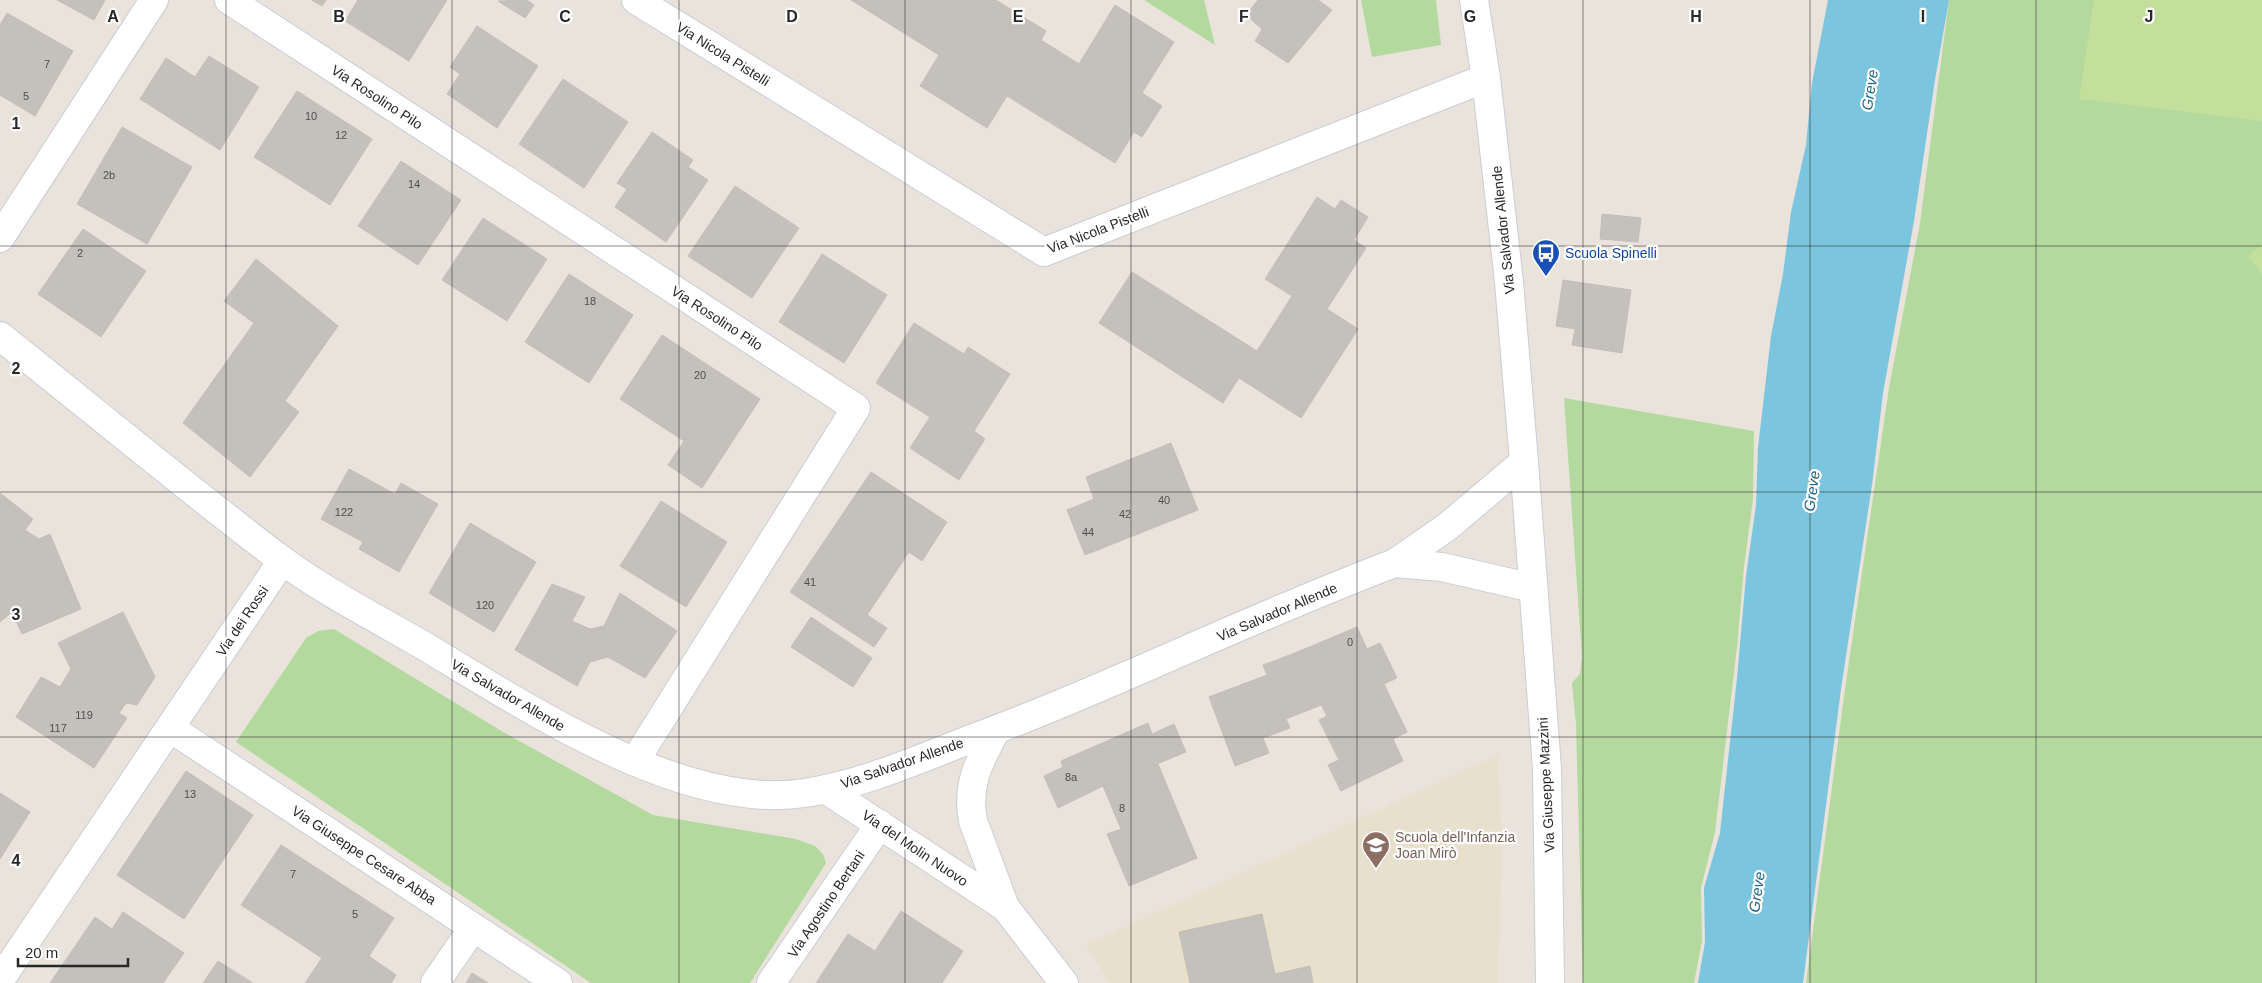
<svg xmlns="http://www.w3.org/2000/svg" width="2262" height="983" font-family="Arial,sans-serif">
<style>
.education{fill:#e8dfcd}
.green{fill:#b3d99e}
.pitch{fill:#c3df9b}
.water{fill:#7bc5de}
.building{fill:#c4c0bb;stroke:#c4beb6}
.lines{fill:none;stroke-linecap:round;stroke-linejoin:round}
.minor-casing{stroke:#cacdd8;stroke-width:30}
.minor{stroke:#fff;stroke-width:28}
.grid{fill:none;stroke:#282828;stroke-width:1;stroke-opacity:0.55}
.labels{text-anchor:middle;stroke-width:4.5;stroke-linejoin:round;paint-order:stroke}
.number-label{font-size:11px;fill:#4f4e4d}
.street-label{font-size:14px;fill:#282828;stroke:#fff}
.transit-label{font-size:14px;fill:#164399;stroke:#fff;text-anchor:start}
.education-label{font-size:14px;fill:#785e54;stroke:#fff;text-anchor:start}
.water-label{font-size:15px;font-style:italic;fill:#1d6387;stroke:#fff}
.grid-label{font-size:16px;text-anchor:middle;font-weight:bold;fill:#282828;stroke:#fff;stroke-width:4.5;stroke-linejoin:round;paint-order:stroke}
</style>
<rect width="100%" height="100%" fill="#e9e3db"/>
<!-- education -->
<path class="education" d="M1498,755L1502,847L1498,983H1110L1086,945Z"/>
<!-- green -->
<path class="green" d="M1144,0H1204L1215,45Z
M1361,0H1436L1441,45L1372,57Z
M1949,0H2262V983H1806L1845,689L1889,388L1920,223Z
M1564,398L1754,431L1753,499L1744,567L1737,647L1715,832L1701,888L1702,941L1694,983H1583L1576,724L1572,683L1580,674L1582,657Z
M334,629L503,732L653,815L796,839L815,846L823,854L826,863L750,983H591L236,742L306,638L318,631Z"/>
<!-- pitch -->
<path class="pitch" d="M2094,0H2262V121L2079,99Z
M2262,245V274L2248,256Z"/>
<!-- water -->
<path class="water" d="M1828,0H1949L1935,80L1914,221L1883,393L1872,485L1841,689L1803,983H1698L1705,942L1704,888L1720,833L1737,678L1746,576L1756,505L1758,448L1771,336L1783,274L1791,212L1806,145L1812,83Z"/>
<!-- building -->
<path class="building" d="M57,0H105L94,20Z
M312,0H326L322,6Z
M358,0H447L409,61L345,21Z
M527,0L534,5L525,18L498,1Z
M851,0H996L1046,31L1041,40L1079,64L1115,5L1174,42L1142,93L1162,106L1142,137L1134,132L1115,163L1007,96L987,128L920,86L939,55Z
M1258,0H1318L1332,10L1288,63L1255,41L1262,29L1246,15Z
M7,13L73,51L35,116L0,95V25Z
M477,26L538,66L497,128L447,94L460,74L450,67Z
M209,56L259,87L220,150L140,99L166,58L195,77Z
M563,79L628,122L584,188L519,144Z
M297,91L372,139L330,205L254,157Z
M122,127L192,167L147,244L77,204Z
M652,132L693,160L688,167L708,180L666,242L615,207L627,189L617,183Z
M401,161L461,200L418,265L358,226Z
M735,186L799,228L752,298L688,256Z
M1317,197L1335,209L1341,200L1368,217L1354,240L1366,248L1327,309L1358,329L1301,418L1239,378L1223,403L1099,323L1132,272L1257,351L1292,296L1265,279Z
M1602,214L1641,218L1638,242L1600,239Z
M483,218L547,259L507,321L442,280Z
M83,229L146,271L101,337L38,294Z
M822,254L887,295L844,363L779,322Z
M256,259L338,326L285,401L299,412L250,477L183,423L254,323L224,301Z
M569,274L633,315L589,383L525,342Z
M1563,280L1631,290L1622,353L1572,345L1575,329L1556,326Z
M914,323L964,354L968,347L1010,374L974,431L985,439L959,480L910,448L930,417L876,383Z
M662,335L760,399L702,488L668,465L684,441L620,399Z
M1171,443L1198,510L1085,555L1067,510L1094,499L1086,477Z
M349,469L395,494L401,483L438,504L399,572L359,549L363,542L321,519Z
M871,472L947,522L922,561L909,552L867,615L887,628L874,647L790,592Z
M0,493L33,519L25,530L39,539L50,534L81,609L22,634L12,612L0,622Z
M661,501L727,542L686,607L620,566Z
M470,523L536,562L494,632L429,593Z
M552,584L585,597L572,621L590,629L604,626L620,593L677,631L645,678L608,657L590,662L577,686L515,650Z
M123,612L155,677L137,705L126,703L119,713L127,718L94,768L16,717L41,677L60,687L71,669L58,643Z
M811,617L872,658L853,687L791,647Z
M1357,627L1367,649L1380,643L1397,678L1384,684L1407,732L1393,739L1403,761L1341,791L1328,765L1339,760L1319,720L1327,716L1295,653Z
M1295,653L1321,705L1286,719L1290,728L1263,738L1269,753L1235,766L1209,697L1267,675L1263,665Z
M1148,723L1152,734L1174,724L1186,752L1103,786L1058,808L1044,776L1063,767L1061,761Z
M1158,764L1197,858L1129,886L1107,834L1121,829L1103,786Z
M186,771L253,815L184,919L117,875Z
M0,793L30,812L0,859Z
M281,845L394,918L369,956L396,975L391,983H305L322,958L241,905Z
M901,911L963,951L942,983H816L848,934L875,951Z
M123,912L184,953L163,983H50L95,917L112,929Z
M1262,914L1275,974L1310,966L1313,983H1190L1179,932Z
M218,961L253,983H203Z
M472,973L488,983H466Z"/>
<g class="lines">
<!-- minor casing -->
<g class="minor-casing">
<path id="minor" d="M229,0L856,408L635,761
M636,0L1044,252L1486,78
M1474,0L1486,78L1509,282L1524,462L1547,769L1550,983
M0,238L154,0
M0,336C93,410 184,486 279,558C322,590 374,617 421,644C523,705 682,812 805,793C863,784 917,760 971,739C1114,686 1251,617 1395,563L1447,527L1524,462
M1395,563L1442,567L1533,588
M170,728L558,983
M996,730C979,762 966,784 973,821L1005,907
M825,789L1005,907L1064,983
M0,980L282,561
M435,983L473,928
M771,983L880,824"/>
</g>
<!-- minor -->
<use href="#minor" class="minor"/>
</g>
<!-- grid -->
<path class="grid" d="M226,0V983M452,0V983M679,0V983M905,0V983M1131,0V983M1357,0V983M1583,0V983M1810,0V983M2036,0V983M0,246H2262M0,492H2262M0,737H2262"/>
<!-- icons -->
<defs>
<g id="bus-pin" transform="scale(1.4375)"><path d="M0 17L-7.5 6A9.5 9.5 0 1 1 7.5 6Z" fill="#1a4fb4" stroke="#fff"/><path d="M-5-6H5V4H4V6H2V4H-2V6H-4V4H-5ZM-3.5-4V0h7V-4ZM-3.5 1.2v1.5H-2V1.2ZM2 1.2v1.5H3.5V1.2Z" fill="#fff"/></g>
<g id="school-pin" transform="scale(1.4375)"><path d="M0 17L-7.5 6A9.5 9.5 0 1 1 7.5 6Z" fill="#8d6e63" stroke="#fff"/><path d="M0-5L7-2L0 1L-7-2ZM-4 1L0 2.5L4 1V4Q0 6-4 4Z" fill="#fff"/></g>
</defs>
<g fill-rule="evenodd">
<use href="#bus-pin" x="1546" y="253"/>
<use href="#school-pin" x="1376" y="845"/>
</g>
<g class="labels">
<!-- number labels -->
<g class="number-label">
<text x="47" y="68">7</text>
<text x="26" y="100">5</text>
<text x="311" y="120">10</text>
<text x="341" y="139">12</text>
<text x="109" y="179">2b</text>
<text x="414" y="188">14</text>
<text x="80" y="257">2</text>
<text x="590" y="305">18</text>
<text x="700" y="379">20</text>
<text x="1164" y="504">40</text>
<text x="344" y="516">122</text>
<text x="1125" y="518">42</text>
<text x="1088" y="536">44</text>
<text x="810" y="586">41</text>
<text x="485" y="609">120</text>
<text x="1350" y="646">0</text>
<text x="84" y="719">119</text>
<text x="58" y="732">117</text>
<text x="1071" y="781">8a</text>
<text x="190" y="798">13</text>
<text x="1122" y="812">8</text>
<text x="293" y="878">7</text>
<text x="355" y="918">5</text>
</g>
<!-- street labels -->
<g class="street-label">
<text transform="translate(723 54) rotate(32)" y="5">Via Nicola Pistelli</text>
<text transform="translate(377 97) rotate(33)" y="5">Via Rosolino Pilo</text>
<text transform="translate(1098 230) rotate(-21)" y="5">Via Nicola Pistelli</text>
<text transform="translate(1503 230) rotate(-96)" y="5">Via Salvador Allende</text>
<text transform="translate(717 318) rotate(33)" y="5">Via Rosolino Pilo</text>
<text transform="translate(1277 612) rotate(-23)" y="5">Via Salvador Allende</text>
<text transform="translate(242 621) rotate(-56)" y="5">Via dei Rossi</text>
<text transform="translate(508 695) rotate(30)" y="5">Via Salvador Allende</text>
<text transform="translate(902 763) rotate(-19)" y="5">Via Salvador Allende</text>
<text transform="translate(1546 785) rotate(-93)" y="5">Via Giuseppe Mazzini</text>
<text transform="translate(915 848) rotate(34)" y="5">Via del Molin Nuovo</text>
<text transform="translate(364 855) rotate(33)" y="5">Via Giuseppe Cesare Abba</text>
<text transform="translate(826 904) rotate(-56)" y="5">Via Agostino Bertani</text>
</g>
<!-- transit labels -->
<g class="transit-label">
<text x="1565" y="258">Scuola Spinelli</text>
</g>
<!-- education labels -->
<g class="education-label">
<text x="1395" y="842">Scuola dell'Infanzia<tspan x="1395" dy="16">Joan Mirò</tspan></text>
</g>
<!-- water labels -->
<g class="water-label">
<text transform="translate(1870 90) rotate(-81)" y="5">Greve</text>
<text transform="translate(1812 491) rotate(-82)" y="5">Greve</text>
<text transform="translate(1757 892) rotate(-82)" y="5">Greve</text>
</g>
</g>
<g class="grid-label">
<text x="113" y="22">A</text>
<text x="339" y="22">B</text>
<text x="565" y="22">C</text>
<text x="792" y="22">D</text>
<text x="1018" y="22">E</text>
<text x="1244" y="22">F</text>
<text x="1470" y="22">G</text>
<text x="1696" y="22">H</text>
<text x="1923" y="22">I</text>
<text x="2149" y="22">J</text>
<text x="16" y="129">1</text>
<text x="16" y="374">2</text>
<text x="16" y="620">3</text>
<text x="16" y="866">4</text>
</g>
<!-- scale -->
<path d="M18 958v8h110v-8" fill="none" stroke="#282828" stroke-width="2.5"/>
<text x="25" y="958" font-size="15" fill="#282828" stroke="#ffffff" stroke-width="4" paint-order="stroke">20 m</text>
</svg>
